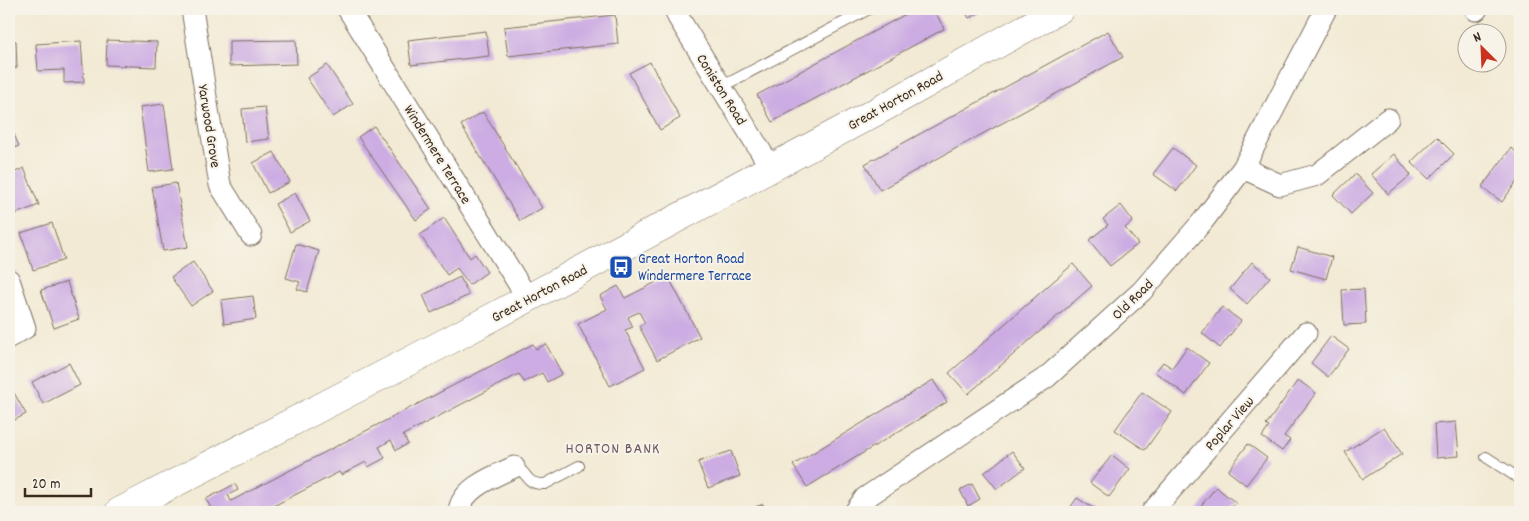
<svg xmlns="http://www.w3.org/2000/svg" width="1529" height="521" font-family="Dekko,sans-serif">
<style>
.building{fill:#ccace3}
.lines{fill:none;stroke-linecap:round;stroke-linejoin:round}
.service-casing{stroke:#7b6d5e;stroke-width:12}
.minor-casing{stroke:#7b6d5e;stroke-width:23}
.primary-casing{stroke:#7b6d5e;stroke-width:29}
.service{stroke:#fff;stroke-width:10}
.minor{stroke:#fff;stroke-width:21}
.primary{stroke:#fff;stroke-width:28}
.labels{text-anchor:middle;stroke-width:4;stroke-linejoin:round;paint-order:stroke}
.street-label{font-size:15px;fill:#3b2a1e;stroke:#f7f3e8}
.transit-label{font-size:15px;fill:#164399;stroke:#f7f3e8;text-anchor:start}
.neighbourhood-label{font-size:16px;letter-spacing:1px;fill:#6e5863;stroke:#f7f3e8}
</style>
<rect width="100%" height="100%" fill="#f7f3e8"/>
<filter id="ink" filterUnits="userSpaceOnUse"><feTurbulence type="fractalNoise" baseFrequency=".02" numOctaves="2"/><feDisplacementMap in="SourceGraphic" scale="10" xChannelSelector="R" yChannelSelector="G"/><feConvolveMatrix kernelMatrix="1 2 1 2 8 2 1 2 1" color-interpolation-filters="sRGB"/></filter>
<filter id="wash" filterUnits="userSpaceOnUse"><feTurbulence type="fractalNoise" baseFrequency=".0096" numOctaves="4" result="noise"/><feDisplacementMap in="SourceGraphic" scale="20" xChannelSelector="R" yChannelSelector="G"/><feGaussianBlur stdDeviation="1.12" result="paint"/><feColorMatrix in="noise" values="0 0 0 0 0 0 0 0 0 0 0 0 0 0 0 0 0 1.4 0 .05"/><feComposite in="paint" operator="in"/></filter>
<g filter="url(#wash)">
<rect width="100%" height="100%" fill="#f2ead4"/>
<g id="blocks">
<!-- building -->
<path class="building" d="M915,9H934L944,29L772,122L757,95Z
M942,9H953L944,14Z
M964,9H987L969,18Z
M615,15L618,44L508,56L504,27Z
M486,31L489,56L411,65L408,40Z
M1108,31L1123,57L880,190L865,164Z
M107,40L157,42L156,67L106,65Z
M296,40L297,64L229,66V41Z
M9,41H16L17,68L9,69Z
M81,41L84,82L64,83V70L38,71L36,44Z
M650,62L680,118L660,130L629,73Z
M327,65L353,104L333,117L307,78Z
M164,104L173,169L149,172L140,107Z
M265,107L269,139L245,142L242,109Z
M483,112L542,208L520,221L461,125Z
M9,123L19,146L9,150Z
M374,126L431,209L416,220L358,137Z
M1437,137L1454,154L1429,179L1411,162Z
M1173,148L1196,165L1177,191L1153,174Z
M1511,148L1520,155V177L1502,202L1482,187Z
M274,152L290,182L268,193L253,163Z
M1394,154L1411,175L1388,194L1371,174Z
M24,168L39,205L15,214L9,199V175Z
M1355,174L1373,193L1351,214L1333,195Z
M176,183L188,247L163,251L152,187Z
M295,193L310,221L290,232L275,204Z
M1121,205L1133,221L1125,228L1138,244L1110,266L1089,240L1108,225L1103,219Z
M444,218L470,258L475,254L487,272L469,285L457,268L447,275L420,235Z
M52,223L64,260L33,270L21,233Z
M296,244L319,251L307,292L297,289L300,282L286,278Z
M1298,247L1332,257L1326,279L1291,269Z
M193,262L213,291L191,306L171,277Z
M1252,262L1270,277L1247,304L1230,289Z
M1073,264L1092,286L968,394L949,373Z
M668,276L700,337L657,360L639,326L645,323L639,312L628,317L633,327L625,330L645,368L610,386L578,324L607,309L600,296L618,286L625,298Z
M460,277L469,295L431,313L423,295Z
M67,282L79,319L54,328L41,290Z
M1364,289L1366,324L1344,325L1342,290Z
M253,296L256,319L224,324L221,300Z
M1222,307L1241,321L1220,348L1202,333Z
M1331,336L1349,349L1328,377L1311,363Z
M533,344L536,349L546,344L562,374L547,382L542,373L524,382L519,374L403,435L408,444L396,450L391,440L379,447L385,458L368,467L366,462L341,475L339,472L262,512H213L206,499L235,484L238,490L228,495L231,501Z
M1187,347L1209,363L1186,395L1155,372L1163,362L1172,368Z
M69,363L80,385L43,404L32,382Z
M933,380L947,402L807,487L793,465Z
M1298,380L1316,393L1284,436L1290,440L1282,451L1262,437L1269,427L1266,425Z
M13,391L26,414L9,423V394Z
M1142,392L1172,412L1145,450L1115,430Z
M1456,422L1459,456L1436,458L1434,424Z
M1384,427L1402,454L1363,479L1345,452Z
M1248,444L1267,458L1246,485L1228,471Z
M731,451L740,476L708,488L698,462Z
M1012,451L1025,468L997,489L984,473Z
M1112,455L1130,469L1109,497L1090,483Z
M972,484L980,499L968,506L960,490Z
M1216,487L1236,503L1228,512H1196Z
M1077,498L1096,510L1095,512H1067Z
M763,504L767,512H745Z
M955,508L956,512H938V511Z"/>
</g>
</g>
<g filter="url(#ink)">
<use href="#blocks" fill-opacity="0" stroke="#7b6d5e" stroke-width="1"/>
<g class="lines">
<!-- service casing -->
<g class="service-casing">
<path id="service" d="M721,87L869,9
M1486,457L1520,479
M514,467C529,470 523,485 545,484L579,466"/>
</g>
<!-- minor casing -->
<g class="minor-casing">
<path id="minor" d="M192,9L220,185L251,235
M348,9L528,299
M675,9L678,17L771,168
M1476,10L1477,9
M1243,168L1280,185L1317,175L1388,119
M9,280L25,328L9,337
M459,512C461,488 495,476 514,467
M855,512L865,498L1047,377L1142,291L1203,221L1243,168L1326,9
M1152,512L1306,333"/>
</g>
<!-- primary casing -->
<g class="primary-casing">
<path id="primary" d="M119,512L450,340L883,108L1060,9"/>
</g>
<!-- service -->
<use href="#service" class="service"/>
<!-- minor -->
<use href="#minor" class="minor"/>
<!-- primary -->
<use href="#primary" class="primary"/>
</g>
</g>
<!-- icons -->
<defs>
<g id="bus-square" transform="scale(1.25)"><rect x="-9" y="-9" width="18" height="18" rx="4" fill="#1a4fb4" stroke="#f7f3e8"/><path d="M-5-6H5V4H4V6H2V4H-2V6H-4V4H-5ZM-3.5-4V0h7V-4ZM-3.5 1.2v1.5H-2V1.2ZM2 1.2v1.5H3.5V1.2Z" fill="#fff"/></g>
</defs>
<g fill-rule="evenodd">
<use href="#bus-square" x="621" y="267"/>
</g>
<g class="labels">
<!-- street labels -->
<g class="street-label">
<text transform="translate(722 89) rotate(58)" y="5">Coniston Road</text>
<text transform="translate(895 100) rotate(-29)" y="5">Great Horton Road</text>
<text transform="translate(210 126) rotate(81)" y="5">Yarwood Grove</text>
<text transform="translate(438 154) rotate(58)" y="5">Windermere Terrace</text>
<text transform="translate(539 293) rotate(-28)" y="5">Great Horton Road</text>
<text transform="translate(1132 299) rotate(-44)" y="5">Old Road</text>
<text transform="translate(1229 423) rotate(-49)" y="5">Poplar View</text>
</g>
<!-- transit labels -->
<g class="transit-label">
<text x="638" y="263">Great Horton Road<tspan x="638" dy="17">Windermere Terrace</tspan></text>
</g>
<!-- neighbourhood labels -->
<g class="neighbourhood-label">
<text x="613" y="453">HORTON BANK</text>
</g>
</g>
<!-- margin -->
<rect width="1529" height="521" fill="none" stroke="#f7f3e8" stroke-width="30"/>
<!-- north arrow -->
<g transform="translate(1482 48) rotate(336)"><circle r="24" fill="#f7f3e8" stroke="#aca397"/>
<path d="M0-4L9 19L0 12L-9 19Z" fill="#c8321e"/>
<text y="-8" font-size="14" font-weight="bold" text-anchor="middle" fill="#3b2a1e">N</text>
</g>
<!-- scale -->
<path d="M25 488v8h66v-8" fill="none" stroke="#3b2a1e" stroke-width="2.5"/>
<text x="32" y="488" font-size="15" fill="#3b2a1e" stroke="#f7f3e8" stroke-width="4" paint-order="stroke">20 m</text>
</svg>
